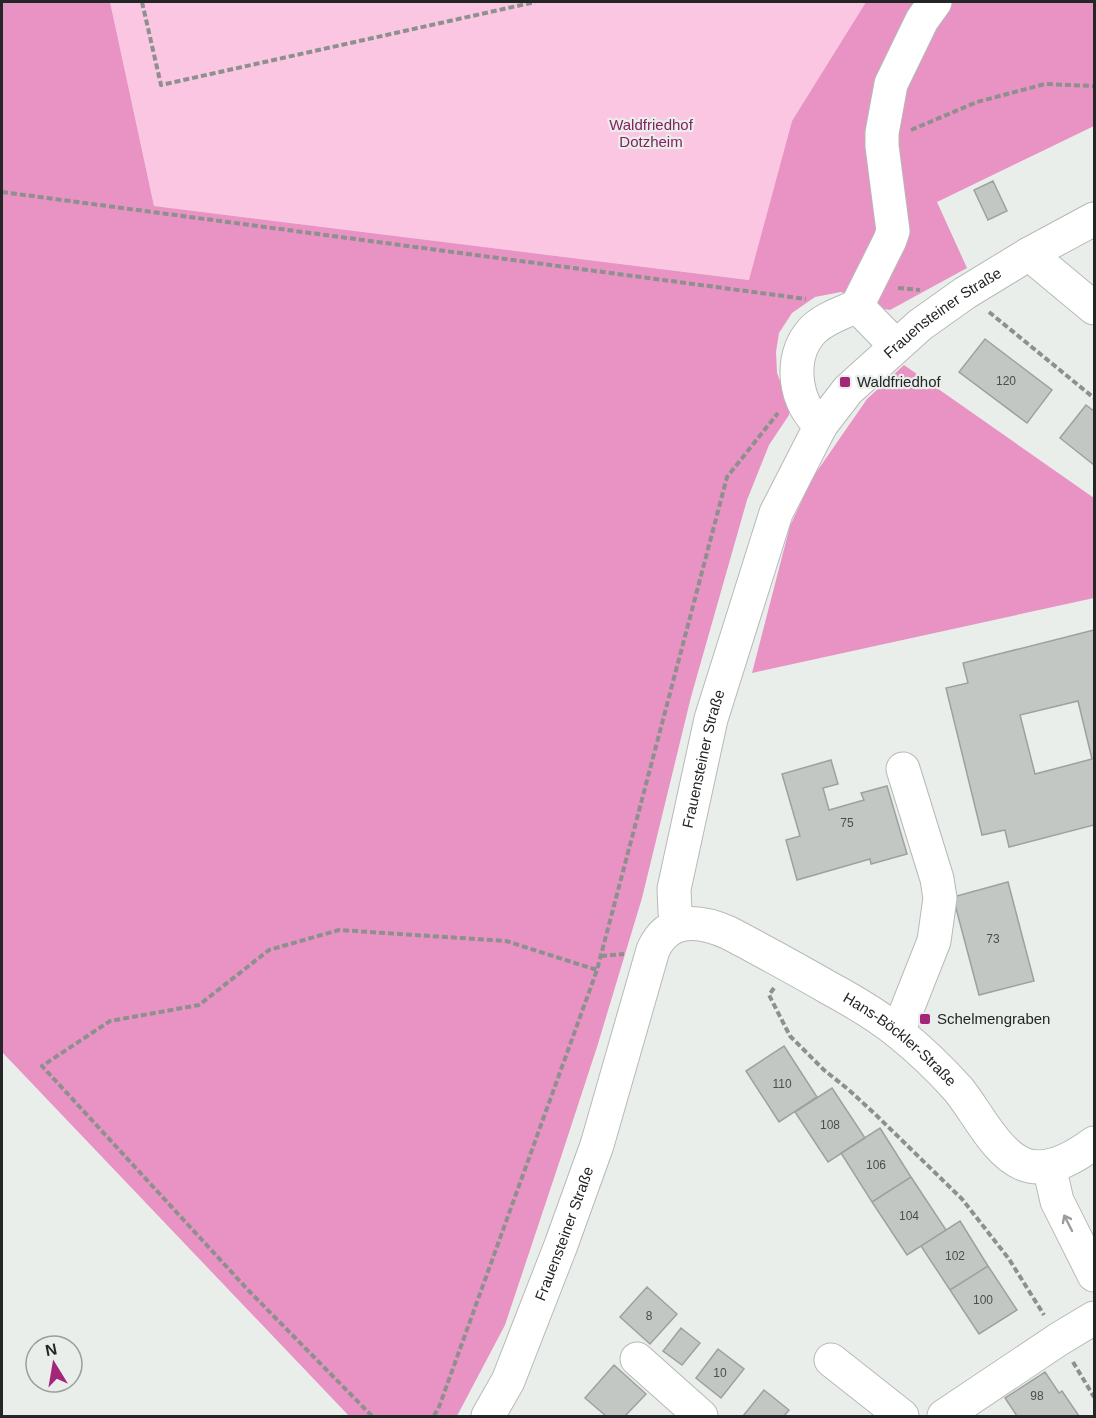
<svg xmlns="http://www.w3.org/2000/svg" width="1096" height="1418" font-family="Arial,sans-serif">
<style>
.green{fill:#fbc6e2}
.forest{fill:#e893c3}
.building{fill:#c2c7c4;stroke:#9da19f;stroke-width:1.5;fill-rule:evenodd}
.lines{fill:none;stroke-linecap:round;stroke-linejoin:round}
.minor-casing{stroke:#b6bab7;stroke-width:35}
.path{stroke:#8d908e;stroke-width:4;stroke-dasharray:6 3;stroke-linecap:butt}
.minor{stroke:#fff;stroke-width:33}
.oneway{stroke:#9c9d9d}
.poi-dot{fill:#a32679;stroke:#e9eeeb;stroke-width:2}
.labels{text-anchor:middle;stroke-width:4.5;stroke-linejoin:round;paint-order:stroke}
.number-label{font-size:12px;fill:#4c4e4d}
.park-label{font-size:15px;fill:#842362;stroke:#e9eeeb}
.street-label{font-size:15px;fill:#242625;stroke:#e9eeeb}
.poi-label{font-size:15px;fill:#242625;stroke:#e9eeeb;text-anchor:start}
</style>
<rect width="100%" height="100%" fill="#e9eeeb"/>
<!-- green -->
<path class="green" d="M110,2H866L792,121L750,280L154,206Z"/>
<!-- forest -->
<path class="forest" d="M2,2H110L154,206L749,280L792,121L866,2H1094V126L937,202L967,268L890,310L878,308L841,292L815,297L792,313L779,333L776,352L777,373L790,407L789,415L769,445L747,500L691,697L642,898L597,1047L560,1160L505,1325L457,1416H349L2,1052Z
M904,365L1094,498V598L752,673L790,526L813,477L867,399Z"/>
<!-- building -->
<path class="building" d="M993,181L1007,211L988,220L974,190Z
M985,339L1052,390L1027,423L959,372Z
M1086,405L1094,411V465L1060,438Z
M1094,630V825L1009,847L1005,830L982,835L946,688L968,683L963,663ZM1078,701L1092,759L1035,774L1020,715Z
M831,760L838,784L823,788L829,810L864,800L861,793L887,786L907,854L871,864L870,859L797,880L786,840L800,836L782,774Z
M1008,882L1034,981L979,995L953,897Z
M784,1046L817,1097L779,1122L746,1071Z
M832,1088L865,1138L828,1162L795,1112Z
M880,1128L911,1177L872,1202L841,1153Z
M911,1177L946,1230L907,1255L872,1202Z
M960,1221L988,1266L950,1290L921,1246Z
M988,1266L1017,1310L979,1334L950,1290Z
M647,1287L677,1314L650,1344L620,1317Z
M681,1328L700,1343L682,1365L663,1351Z
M718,1349L744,1369L721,1398L696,1378Z
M614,1365L646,1394L625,1416H606L585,1398Z
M1045,1372L1059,1393L1062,1391L1079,1416H1017L1005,1398Z
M764,1390L789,1410L784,1416H743Z"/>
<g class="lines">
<!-- minor casing -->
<g class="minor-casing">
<g id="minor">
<path d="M1029,254L1094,308"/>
<path d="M857,306L890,240L893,231L882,146V133L891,84L922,20L935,2"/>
<path d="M857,306L896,346"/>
<path d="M821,425C794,404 788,357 812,331C823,319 842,313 857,306"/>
<path id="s1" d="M679,925L675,912L674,889L711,719L776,513L821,425L848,390L920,325L965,293L1029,254L1094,219"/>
<path d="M898,1032L934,941L940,898L937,879L903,769"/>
<path d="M1049,1166L1057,1201L1094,1275"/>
<path d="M637,1359L701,1416"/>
<path d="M831,1360L902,1416"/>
<path id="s2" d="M488,1416L508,1381L561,1245L597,1145L653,950C668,916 700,920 729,933C763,951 796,969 829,988C853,1001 877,1015 898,1032C919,1049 940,1069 958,1089C977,1112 995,1152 1023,1164C1048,1174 1075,1157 1094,1143"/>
<path d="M944,1416L1059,1339L1094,1318"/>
</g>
</g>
<!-- path -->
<path class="path" d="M142,2L161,85L535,2
M911,130L977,102L1045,84L1094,86
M2,192L806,299
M898,288L920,290
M989,312L1094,398
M601,956L624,954
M774,988L769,995L790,1036L824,1070L849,1090L876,1115L962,1199L1009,1259L1044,1315
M1073,1362L1094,1397
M372,1416L248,1290L42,1066L110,1021L199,1005L269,950L339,930L506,941L597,970
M434,1416L439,1407L597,970L727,477L778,413"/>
<!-- minor -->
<use href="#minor" class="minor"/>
</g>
<!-- one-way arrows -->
<defs><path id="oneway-shaft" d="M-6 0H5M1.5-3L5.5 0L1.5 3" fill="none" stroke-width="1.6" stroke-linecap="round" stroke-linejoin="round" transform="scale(1.5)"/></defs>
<use class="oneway" href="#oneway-shaft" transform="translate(1068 1223) rotate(-117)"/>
<!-- markers -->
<g class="poi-dot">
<rect x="839" y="376" width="12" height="12" rx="3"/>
<rect x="919" y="1013" width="12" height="12" rx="3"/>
</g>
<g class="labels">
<!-- number labels -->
<g class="number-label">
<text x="1006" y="385">120</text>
<text x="847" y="827">75</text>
<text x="993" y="943">73</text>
<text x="782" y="1088">110</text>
<text x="830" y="1129">108</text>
<text x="876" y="1169">106</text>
<text x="909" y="1220">104</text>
<text x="955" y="1260">102</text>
<text x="983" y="1304">100</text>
<text x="649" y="1320">8</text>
<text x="720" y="1377">10</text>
<text x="1037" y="1400">98</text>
</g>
<!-- park labels -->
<g class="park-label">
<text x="651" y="130">Waldfriedhof<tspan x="651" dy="17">Dotzheim</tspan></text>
</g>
<!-- street labels -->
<g class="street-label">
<text dy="5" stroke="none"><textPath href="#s1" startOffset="692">Frauensteiner Straße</textPath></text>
<text dy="5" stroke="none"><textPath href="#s1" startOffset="170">Frauensteiner Straße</textPath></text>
<text dy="5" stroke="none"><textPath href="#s2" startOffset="786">Hans-Böckler-Straße</textPath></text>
<text dy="5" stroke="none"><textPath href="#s2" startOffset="198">Frauensteiner Straße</textPath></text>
</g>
<!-- poi labels -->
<g class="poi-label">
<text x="857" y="387">Waldfriedhof</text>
<text x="937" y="1024">Schelmengraben</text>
</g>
</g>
<!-- border -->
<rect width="1096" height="1418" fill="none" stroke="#242625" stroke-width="6"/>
<!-- north arrow -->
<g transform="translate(54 1364) rotate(349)"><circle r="28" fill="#e9eeeb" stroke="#9a9e9c" stroke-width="1.5"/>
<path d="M0-4.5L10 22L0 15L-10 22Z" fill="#a32679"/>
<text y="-9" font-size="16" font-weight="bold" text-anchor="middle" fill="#242625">N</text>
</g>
</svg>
